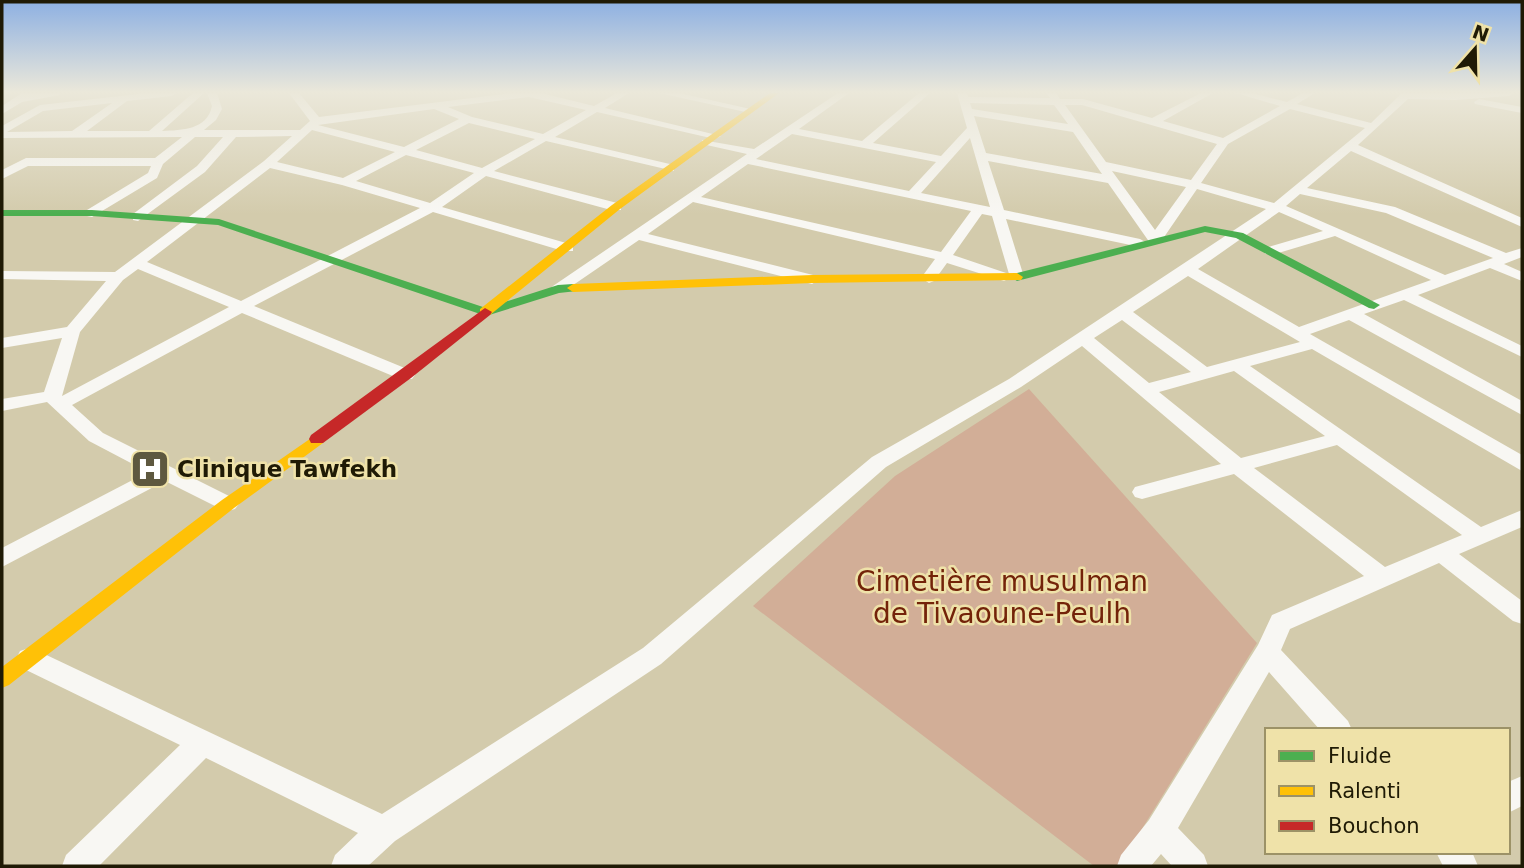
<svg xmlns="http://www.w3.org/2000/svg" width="1524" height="868" font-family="'DejaVu Sans',sans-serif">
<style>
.green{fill:#d2ae97}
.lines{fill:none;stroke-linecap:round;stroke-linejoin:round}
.street{fill:#f8f7f3;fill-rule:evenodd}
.fast{fill:#4caf50;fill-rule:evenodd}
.slow{fill:#ffc107;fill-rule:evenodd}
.jam{fill:#c62828;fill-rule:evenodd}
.labels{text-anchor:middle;stroke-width:5;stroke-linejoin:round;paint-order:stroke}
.poi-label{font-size:23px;font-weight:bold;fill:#1f1a05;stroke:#efe2a9;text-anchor:start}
.near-park-label{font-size:28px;fill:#732309;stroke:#efe2a9}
</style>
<rect width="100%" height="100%" fill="#d3cbac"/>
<!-- green -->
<path class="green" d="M1029,389L1257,643L1119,866H1094L753,606L895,476Z"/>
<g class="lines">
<!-- street -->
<path class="street" d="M22,93H59L60,95L22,102L2,114V106Z
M147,93H177L172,96L127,101L87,131H149L193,93H204L162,131C182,130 207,130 212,106L207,93H217L222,109L216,120L204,130H300L310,121L289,93H299L319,117L513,93H541L594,106L617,93H629L605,108L721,136L715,139L597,112L555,137L674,165V171L546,141L494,171L621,204V210H611L486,176L442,207L573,245V251H563L433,212L254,306L412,371L415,375L412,379H400L242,313L72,405L103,433L235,499L239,504L235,509L228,511L221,509L165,481L2,567V548L148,472L89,441L47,402L2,411V399L44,392L62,338L2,348V338L67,327L106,281L2,279V271L115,272L264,161L292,136L236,137L205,172L138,221L133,220V214L197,166L223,137H195L163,164L157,178L92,217L87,216V210L148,173L151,166H28L2,179V170L26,158H155L182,137L2,138V126L40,105ZM529,97L586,110L543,134L472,117L448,107ZM112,103L72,131L7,132L43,111ZM434,109L459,119L404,147L318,125ZM469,123L535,139L482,168L416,150ZM312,130L395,152L343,178L277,162ZM406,155L474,173L430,203L356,181ZM270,168L342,185L420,208L241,301L147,262ZM138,269L229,307L62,396L80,332L123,280Z
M659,93H679L755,110L750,113Z
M838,93H849L799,129L862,141L919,93H930L873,143L941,156L967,128L957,93H967L968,97L1050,98L1046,93H1056L1060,99H1083L1152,118L1201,93H1213L1163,121L1223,138L1280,106L1236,93H1252L1287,102L1303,93H1315L1297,104L1371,123L1402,93H1514L1509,96L1455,100L1408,99L1358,145L1522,218V227L1351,151L1307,188L1395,207L1506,253L1522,248V257L1504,264L1522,272V281L1490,268L1418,295L1522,346V357L1404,300L1364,314L1522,401V415L1349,320L1310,334L1522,455V471L1312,349L1250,366L1481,527L1522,510V527L1459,554L1522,601V624L1513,621L1439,563L1290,629L1281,650L1348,721L1352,730H1320L1269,672L1178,828L1204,855L1208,866H1172L1161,854L1151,866H1117L1121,855L1149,820L1258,645L1272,615L1364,576L1234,474L1142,499L1135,497L1132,492L1135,487L1221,464L1082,346L1021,387L886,467L661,664L395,841L368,866H331L335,855L358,833L206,758L99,866H62L66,855L180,745L20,667L16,659L20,651L29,648L38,651L382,814L643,648L872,457L1009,379L1266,209L1197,189L1160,243H1150L1108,183L988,161L1004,210L1140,239L1147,243L1140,247L1006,219L1024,277L1022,280L1010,278L1004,281L947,263L934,281L929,283L921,278L935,259L693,202L648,234L817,276L820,279L812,284L639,240L563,292H553L550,289L553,286L747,154L702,144V140L754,149ZM970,103L1054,105L1068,124L972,109ZM1065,105H1082L1217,144L1191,180L1106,162ZM1290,109L1365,128L1274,203L1201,183L1228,144ZM974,116L1073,132L1102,174L986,153ZM792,134L936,162L909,191L756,159ZM970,138L990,207L921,193ZM748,164L971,211L941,252L701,197ZM1112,171L1186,187L1155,230ZM1300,194L1386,213L1493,258L1445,275L1286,206ZM1279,212L1323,231L1265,248V254H1275L1335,236L1431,280L1299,327L1198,269ZM982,214L992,216L1009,274L953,255ZM1188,276L1300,342L1207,367L1133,312ZM1122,320L1191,372L1149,383L1094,338ZM1234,371L1325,436L1241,458L1159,392ZM1337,445L1462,535L1385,567L1254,468Z
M1479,99L1522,107V113L1475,104L1474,102Z
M1522,776V806L1508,813V782Z
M1436,852H1472L1478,866H1443Z"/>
<!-- fast -->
<path class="fast" d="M2,210H92L219,219L486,308L558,285L573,284L579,288L577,291L559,293L486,316L218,225L92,216H2Z
M1205,226L1243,233L1380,305L1374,309L1369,308L1236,238L1205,232L1017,281L1011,277L1013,274Z"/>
<!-- slow -->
<path class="slow" d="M770,93H779L620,209L490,315H480V309L612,205Z
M1017,273L1023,277L1021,280L812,283L573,292L567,288L573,284L812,275Z
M317,434L325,439L323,443L234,508L9,685L2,688V667L222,500Z"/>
<!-- jam -->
<path class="jam" d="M485,308L492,312L490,315L411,378L323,443H311L309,439L311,435Z"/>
</g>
<!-- sky -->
<linearGradient id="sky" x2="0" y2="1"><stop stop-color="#8db0e2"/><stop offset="0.43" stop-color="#ebe8da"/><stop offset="1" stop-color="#ebe8da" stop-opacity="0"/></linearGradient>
<rect width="1524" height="214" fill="url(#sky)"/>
<!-- icons -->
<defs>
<g id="hospital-square" transform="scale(2.0125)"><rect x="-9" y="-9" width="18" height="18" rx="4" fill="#5e583f" stroke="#efe2a9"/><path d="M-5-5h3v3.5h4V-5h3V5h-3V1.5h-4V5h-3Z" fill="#fff"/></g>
</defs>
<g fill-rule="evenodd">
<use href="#hospital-square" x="150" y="469"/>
</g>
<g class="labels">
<!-- poi labels -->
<g class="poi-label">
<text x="177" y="477">Clinique Tawfekh</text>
</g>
<!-- near-park labels -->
<g class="near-park-label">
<text x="1002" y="591">Cimetière musulman<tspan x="1002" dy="32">de Tivaoune-Peulh</tspan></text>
</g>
</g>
<!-- border -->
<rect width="1524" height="868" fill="none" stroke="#1f1a05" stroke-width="7"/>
<!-- legend -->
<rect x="1265" y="728" width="245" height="126" fill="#efe2a9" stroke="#9c9267" stroke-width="2"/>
<rect x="1279" y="751" width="35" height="10" fill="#4caf50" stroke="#9c9267" stroke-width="2"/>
<text x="1328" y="763" font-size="21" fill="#1f1a05">Fluide</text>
<rect x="1279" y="786" width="35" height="10" fill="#ffc107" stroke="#9c9267" stroke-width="2"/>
<text x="1328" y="798" font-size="21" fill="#1f1a05">Ralenti</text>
<rect x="1279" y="821" width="35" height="10" fill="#c62828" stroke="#9c9267" stroke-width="2"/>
<text x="1328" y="833" font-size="21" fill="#1f1a05">Bouchon</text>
<!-- north arrow -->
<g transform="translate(1475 49) rotate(20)" stroke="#efe2a9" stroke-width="5" paint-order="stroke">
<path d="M0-5L12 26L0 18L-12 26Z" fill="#1f1a05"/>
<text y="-10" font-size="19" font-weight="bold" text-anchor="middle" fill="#1f1a05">N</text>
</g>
</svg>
